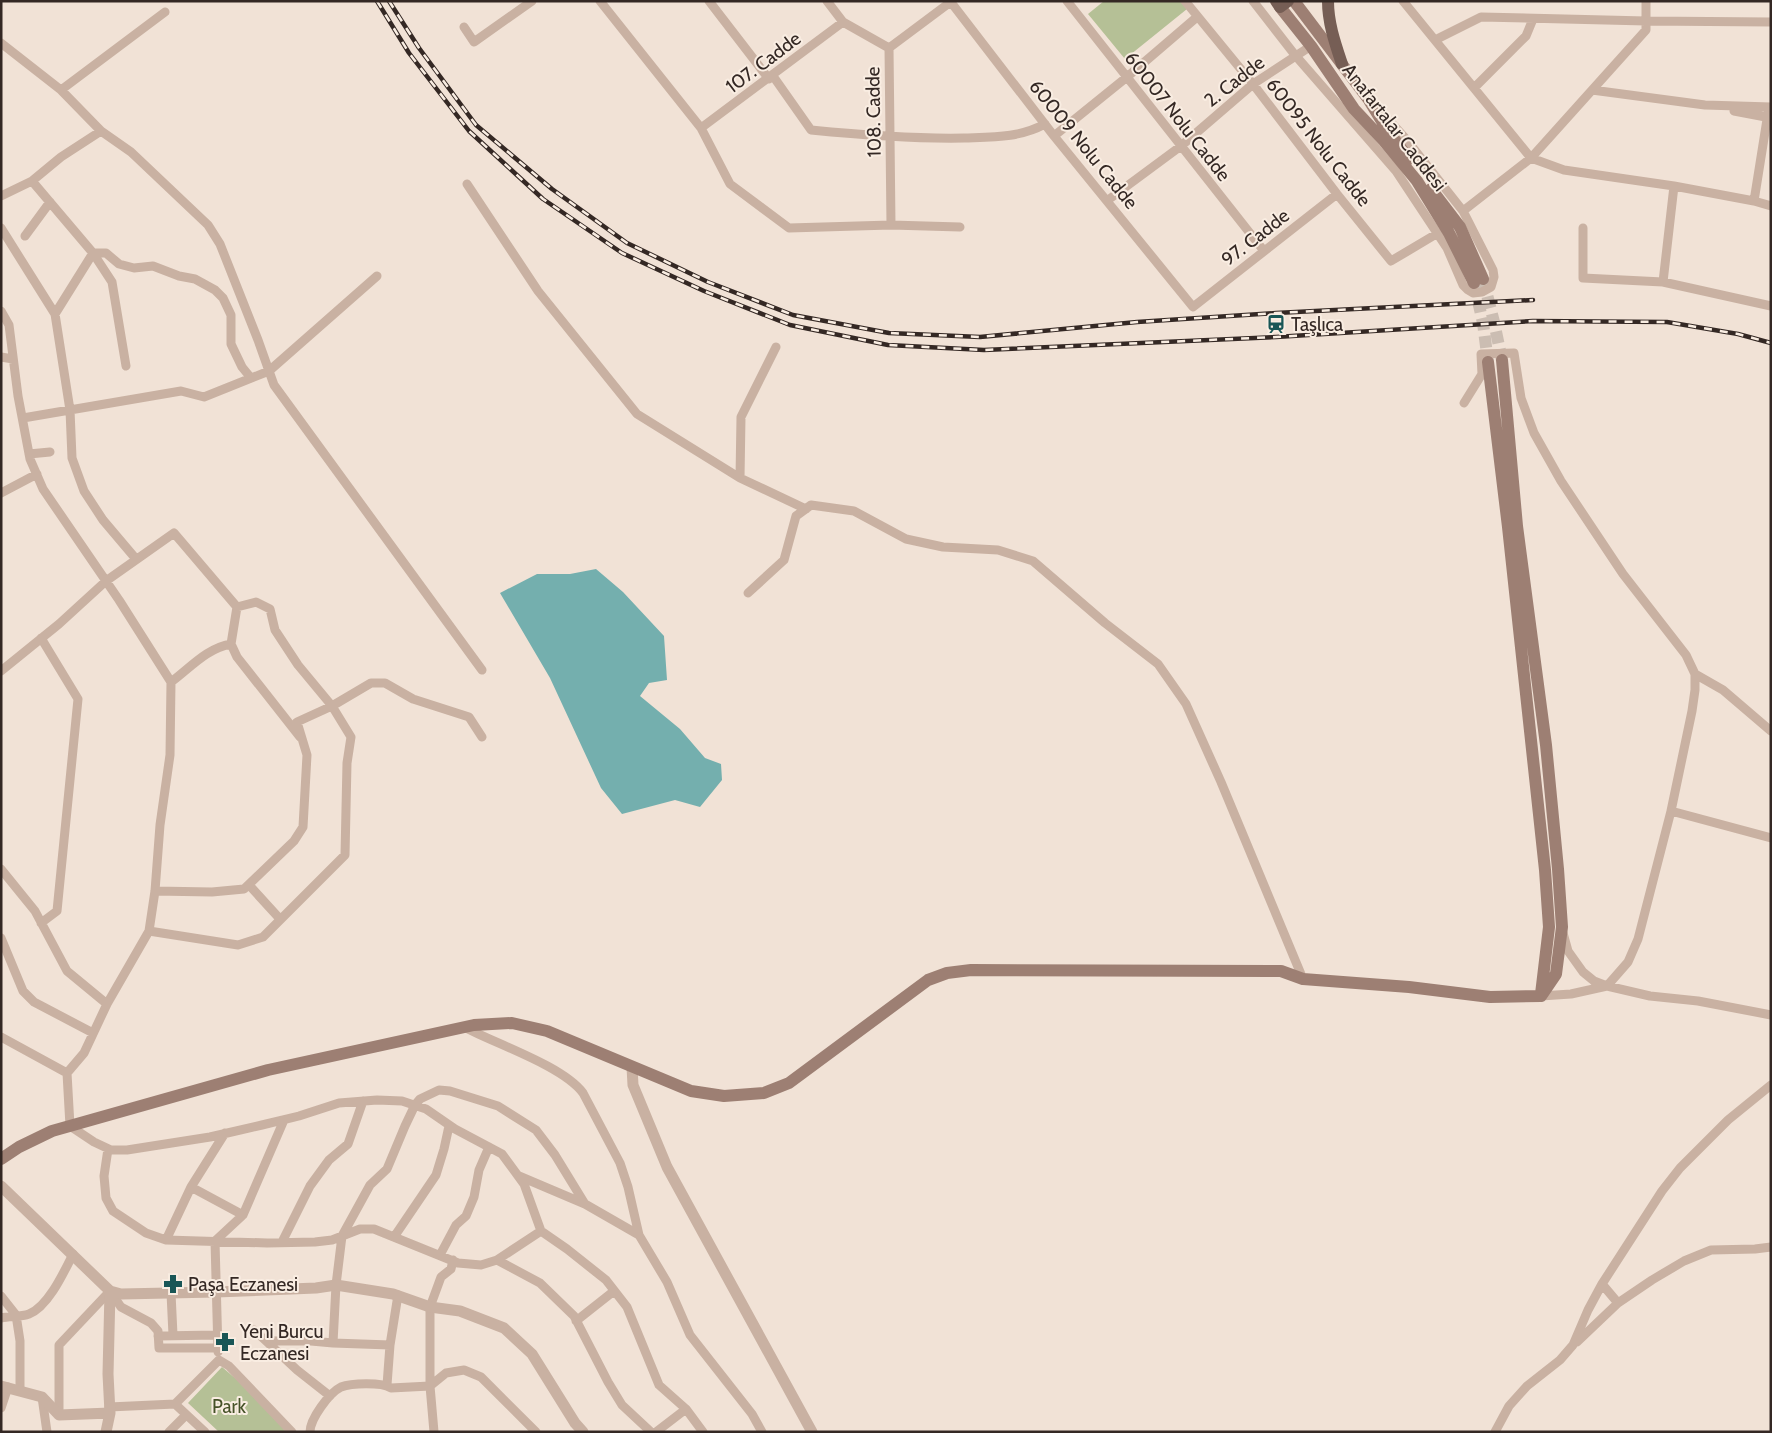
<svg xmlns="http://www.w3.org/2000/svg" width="1772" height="1433" font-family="Cabin,sans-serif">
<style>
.green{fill:#b5c096}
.water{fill:#74afae}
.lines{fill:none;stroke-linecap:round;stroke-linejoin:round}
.secondary-tunnel{stroke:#cbbdb2;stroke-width:12;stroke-dasharray:12 6;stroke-linecap:butt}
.minor{stroke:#c9b1a2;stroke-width:9}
.tertiary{stroke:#c9b1a2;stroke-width:11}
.secondary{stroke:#9d7f73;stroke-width:12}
.primary{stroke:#765e55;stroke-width:12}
.rail-casing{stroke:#342824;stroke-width:4.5}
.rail{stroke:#f9ede2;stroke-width:2.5;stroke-dasharray:8;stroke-linecap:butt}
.labels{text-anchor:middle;stroke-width:4;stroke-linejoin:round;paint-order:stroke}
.street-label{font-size:19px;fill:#342824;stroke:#f9ede2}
.poi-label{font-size:19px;fill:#342824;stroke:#f9ede2;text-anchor:start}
.park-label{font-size:19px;fill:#465228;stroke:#f9ede2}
</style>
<rect width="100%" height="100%" fill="#f1e2d6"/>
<!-- green -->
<path class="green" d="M1104,1H1181L1187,9L1125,59L1088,14Z
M222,1367L262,1401L286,1432H219L188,1403Z"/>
<!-- water -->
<path class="water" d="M596,569L623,592L664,636L667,680L649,683L640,696L680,729L705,758L721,764L722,780L700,807L675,800L622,814L601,788L550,678L500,593L537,574H570Z"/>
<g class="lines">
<!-- secondary-tunnel -->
<path class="secondary-tunnel" d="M1483,279L1494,322L1502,360
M1474,283L1483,323L1488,362"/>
<!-- minor -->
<path class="minor" d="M600,1L701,128L730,184L789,228L891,225L960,227
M709,1L769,79
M827,1L843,22L889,48L891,225
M950,1L1054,136L1193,307L1337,194
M1067,1L1264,251
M1185,1L1253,84L1337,194L1391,261L1438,233
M1253,1L1295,55L1396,171L1447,248L1463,285L1468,290L1473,293L1482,292L1491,287L1494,277L1493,270L1463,211L1406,139L1379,109
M1403,1L1531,158L1564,170L1674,186L1754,201L1771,206
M464,27L474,42L532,1
M1435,40L1481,17L1646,21L1771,22
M1,43L61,90L101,131L131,152L208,225L220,244L258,340L274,385L482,670
M889,48L952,1
M773,76L811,130C862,135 912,139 964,138C993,137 1019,138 1045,124
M1474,88L1526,36L1533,19
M61,90L165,12
M1592,90L1705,105L1771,107
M1734,111L1771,118
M701,128L843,22
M1054,136L1127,77L1197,17
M32,181L93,253L112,282L126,366
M467,184L538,291L637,414L740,478
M1,196L32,181L61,157L101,131
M1108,200L1181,146L1253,84L1311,46
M1754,201L1769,107
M1463,211L1531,158L1646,30V1
M1,228L55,314L70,410L72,458L84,491L103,520L136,559
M1583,228V278L1663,282L1771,306
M25,236L50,202
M1663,282L1674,186
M1,311L9,325L18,396L30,459L43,489L119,600L171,682L170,755L160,825L155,891L149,931L107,1004L84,1053L67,1073L70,1126L94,1142L111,1150H127L210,1137L262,1125L299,1116L339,1103L377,1100L402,1101L426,1109L455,1129L502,1154L524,1184L541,1231L567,1249L606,1280L627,1307L659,1385L686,1409L703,1432
M55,314L93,253H106L119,264L134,268L153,266L179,276L195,279L215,290L223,298L231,315V344L242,367L251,378
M776,347L741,417L740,478L806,509
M1,357L13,359
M1464,403L1482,374L1481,354L1514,353L1521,398L1534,433L1561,481L1623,574L1686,655L1695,674V690L1692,711L1671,811L1638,939L1628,962L1607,986L1571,994L1541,996
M23,418L181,391L204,397L269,371L377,276
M29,454L50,452
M1,493L37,474
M748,593L784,560L796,516L811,505L854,511L906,539L943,547L998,550L1033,561L1105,623L1158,664L1186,704L1221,782L1303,979
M237,607L256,602L270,609L275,630L298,665L332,706L371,683H385L413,699L469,717L482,737
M1,671L59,624L106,581L174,533L237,607L231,644
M1695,674L1723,690L1771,731
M171,682C190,668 207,648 231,644L237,657L300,737
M1671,811L1771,838
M1,869L35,911L67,971L107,1004
M249,885L280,919
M41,923L57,911L78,699L41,638
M149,931L238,945L263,937L345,855L347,763L351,737L332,706L297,722L307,755L303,827L294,841L244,889L212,892L155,891
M1563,933L1568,951L1583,972L1594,981L1607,986L1650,996L1698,1001L1771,1015
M1,938L23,991L34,1002L93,1033
M464,1027C496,1044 563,1066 583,1093L620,1163L628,1187L639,1235L667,1282L690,1335L752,1414L762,1432
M1,1037L67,1073
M108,1149L104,1176L106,1198L113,1211L146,1233L166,1240L267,1243L315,1242L332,1240L360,1229H374L458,1263L481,1265L497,1260L541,1231
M519,1176L585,1204
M191,1187L243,1215L284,1120
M394,1237L436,1175L444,1149L449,1126
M166,1240L191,1187L225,1133
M282,1242L310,1186L329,1160L348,1144L363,1101
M440,1255L456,1225L466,1216L474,1197L479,1170L489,1147
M497,1260L540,1283L574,1316L608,1382L622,1405L651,1432
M1602,1284L1618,1303
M171,1293L173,1335
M1,1296L16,1315L20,1341V1391
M1,1318C10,1316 21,1317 29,1314C48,1307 64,1272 73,1254
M576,1321L614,1291
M254,1330L265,1340L276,1341H311L333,1343L390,1345
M158,1336L216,1335
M265,1340L297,1370L330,1396
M1577,1342L1618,1303L1652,1280L1684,1261L1711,1250L1755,1249L1771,1247
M333,1343L336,1285L342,1236L370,1185L387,1169L405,1126L415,1105L420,1099L439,1090L450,1091L498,1106L536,1130L555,1155L585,1204L639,1235
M218,1352L215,1241L243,1215
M387,1385L390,1345L398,1295
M430,1386L446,1373L464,1370L481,1377L536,1432
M430,1386V1307L441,1277L451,1269L453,1260
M42,1397L47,1432
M109,1407L175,1404
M1,1408L8,1387
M59,1415V1345L110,1291L121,1307L151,1323L158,1331L159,1348H217
M169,1432L186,1415
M205,1432L175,1404L219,1360L229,1366L292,1432
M310,1432C310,1419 329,1393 341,1387C351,1383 382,1382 391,1388L430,1386L434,1432
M656,1432L686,1409
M1495,1432L1509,1406L1527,1386L1560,1360L1573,1345L1588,1310L1602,1284L1662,1191L1680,1168L1728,1120L1771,1085"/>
<!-- tertiary -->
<path class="tertiary" d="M632,1067L633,1085L667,1167L812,1432
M1,1186L110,1291L121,1294L216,1292L316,1288L336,1285L393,1294L430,1307L460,1311L504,1328L532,1354L575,1423L583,1432
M1,1386L42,1397L59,1415L110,1413
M106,1432L110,1413L108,1374L110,1291"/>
<!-- secondary -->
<path class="secondary" d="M1294,1L1369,100L1388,131L1409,159
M1280,7L1311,46L1354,109L1384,141L1417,181L1449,233L1474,283
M1431,189L1460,227L1483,279
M1502,360L1517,526L1546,745L1558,869L1562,927L1556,974L1541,996
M1488,362L1508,527L1545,870L1549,927L1541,994
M1,1159L19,1147L52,1131L268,1070L474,1025L512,1023L547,1031L691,1091L724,1096L764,1093L789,1083L928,980L947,973L971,970L1281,971L1303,979L1409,987L1490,997L1541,996"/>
<!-- primary -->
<path class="primary" d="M1276,1L1280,7L1288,1
M1328,1C1328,23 1335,43 1342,64"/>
<!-- rail casing -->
<g class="rail-casing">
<path id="rail" d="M377,1L409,53L469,131L543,199L622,253L704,291L790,325L888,345L984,350L1276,337L1533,321L1667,322L1738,334L1771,343
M389,1L419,48L476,125L552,189L627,243L708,282L793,315L889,333L980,337L1137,322L1276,313L1533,300"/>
</g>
<!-- rail -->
<use href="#rail" class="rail"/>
</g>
<!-- icons -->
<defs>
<g id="station-bare" transform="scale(1.5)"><path d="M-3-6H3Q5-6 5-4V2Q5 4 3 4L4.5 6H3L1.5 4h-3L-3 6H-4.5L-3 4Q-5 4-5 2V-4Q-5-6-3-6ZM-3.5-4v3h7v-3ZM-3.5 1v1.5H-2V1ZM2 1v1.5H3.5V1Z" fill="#195656" stroke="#f9ede2" stroke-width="2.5" paint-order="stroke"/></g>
<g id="pharmacy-bare" transform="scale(1.5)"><path d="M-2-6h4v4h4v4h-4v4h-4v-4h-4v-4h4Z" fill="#195656" stroke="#f9ede2" stroke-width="2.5" paint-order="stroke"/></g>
</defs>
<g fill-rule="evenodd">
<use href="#station-bare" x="1276" y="324"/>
<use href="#pharmacy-bare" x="173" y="1284"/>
<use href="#pharmacy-bare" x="225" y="1342"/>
</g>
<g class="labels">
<!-- street labels -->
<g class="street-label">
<text transform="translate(763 62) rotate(-37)" y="7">107. Cadde</text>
<text transform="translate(1234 81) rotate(-38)" y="7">2. Cadde</text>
<text transform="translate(873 112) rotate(-91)" y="7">108. Cadde</text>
<text transform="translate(1178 116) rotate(52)" y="7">60007 Nolu Cadde</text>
<text transform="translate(1395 127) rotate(52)" y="7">Anafartalar Caddesi</text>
<text transform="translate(1319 142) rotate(52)" y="7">60095 Nolu Cadde</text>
<text transform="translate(1084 144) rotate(51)" y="7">60009 Nolu Cadde</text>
<text transform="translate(1255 237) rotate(-38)" y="7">97. Cadde</text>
</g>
<!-- poi labels -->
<g class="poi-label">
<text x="1291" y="331">Taşlıca</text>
<text x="188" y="1291">Paşa Eczanesi</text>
<text x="240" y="1338">Yeni Burcu<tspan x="240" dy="22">Eczanesi</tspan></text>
</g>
<!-- park labels -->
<g class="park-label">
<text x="229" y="1413">Park</text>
</g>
</g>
<!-- border -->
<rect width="1772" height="1433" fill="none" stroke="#342824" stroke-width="5"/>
</svg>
